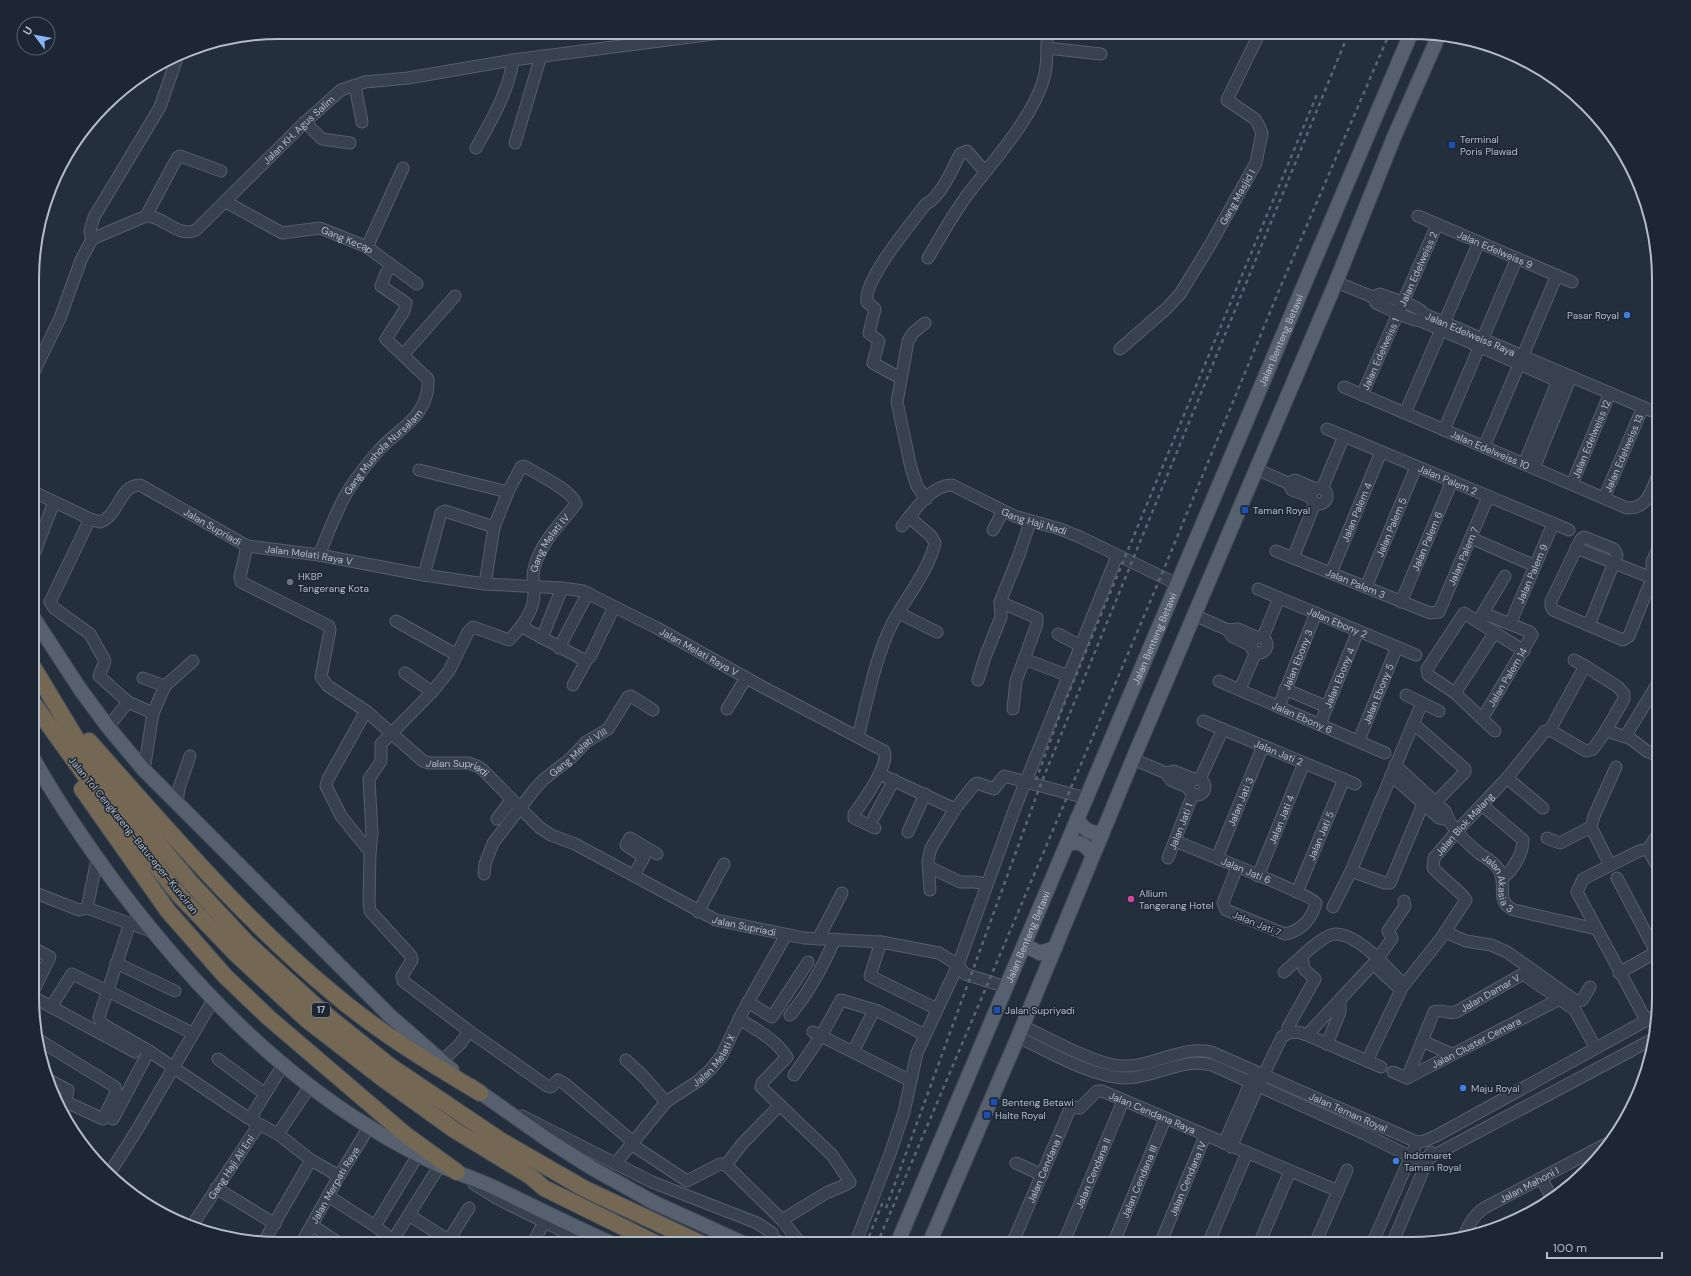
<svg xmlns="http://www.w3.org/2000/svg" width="1691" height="1276" font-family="'DM Sans',sans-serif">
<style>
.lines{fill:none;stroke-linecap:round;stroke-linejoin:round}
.minor-casing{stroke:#565f6c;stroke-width:13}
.major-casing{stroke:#414a57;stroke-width:16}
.highway-casing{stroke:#434c59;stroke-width:18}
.minor{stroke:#38414e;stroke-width:11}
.major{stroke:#56606e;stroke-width:14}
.highway{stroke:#746855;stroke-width:16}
.rail{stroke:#5a6575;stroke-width:2.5;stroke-dasharray:4 4;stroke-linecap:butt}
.transit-dot{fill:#1a4fb4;stroke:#1d2633;stroke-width:1.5}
.shop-dot{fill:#3f7fe0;stroke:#1d2633;stroke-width:1.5}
.worship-dot{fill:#6b7280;stroke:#1d2633;stroke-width:1.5}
.hotel-dot{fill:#d1479c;stroke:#1d2633;stroke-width:1.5}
.labels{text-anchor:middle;stroke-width:3;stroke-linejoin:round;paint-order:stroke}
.shield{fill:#1d2633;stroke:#878f9c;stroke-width:1}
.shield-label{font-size:9px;font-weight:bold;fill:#b4bcc9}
.street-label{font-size:10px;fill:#b4bcc9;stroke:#1d2633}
.poi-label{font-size:10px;fill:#b4bcc9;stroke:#1d2633;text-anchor:start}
.rim{fill:none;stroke:#b4bcc9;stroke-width:2}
</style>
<rect width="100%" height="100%" fill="#242f3e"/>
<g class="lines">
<!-- minor casing -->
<g class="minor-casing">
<g id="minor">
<path d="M1047,48L1101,54"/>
<path d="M355,86L362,122"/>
<path d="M305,122L322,139L350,143"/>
<path d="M515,143L541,56"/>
<path d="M476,148C491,121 509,91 513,60"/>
<path id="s1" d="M226,202L282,233L320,228L367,247L417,284"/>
<path d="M146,216L177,158L180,156L221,171"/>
<path id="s2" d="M1418,216L1572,282"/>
<path d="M92,239L90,231L94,217L160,107L177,58"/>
<path d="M367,247L403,168"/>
<path d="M928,258C941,236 953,214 968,194C993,161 1033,118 1044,78C1048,63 1047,47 1047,32"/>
<path d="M1336,282L1373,297L1376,303C1385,307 1414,322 1421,321L1567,385"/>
<path id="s3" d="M1373,297L1380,294C1392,299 1418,305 1424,314L1659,414"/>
<path d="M925,323L913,333L908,341L897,402L911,468L917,486L926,499"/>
<path id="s4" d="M1120,349L1167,308L1180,294L1210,245L1256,163L1262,133L1258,124L1255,119L1227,100L1260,32"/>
<path d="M403,355L455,296"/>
<path id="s5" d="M34,372L60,318L81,260L92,239L146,216C164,216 177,238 196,230L305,122L341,90L365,82L408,78L513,60L729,32"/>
<path d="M900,378L873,363L879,341L869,333L875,309L867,302C863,280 911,224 925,205C927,203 930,202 932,200C945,187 952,170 960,154L967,151L980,166L987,170"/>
<path id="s6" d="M1344,387L1627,508C1649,509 1652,488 1659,472"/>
<path id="s7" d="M1362,395L1437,225"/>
<path d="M1405,413L1479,242"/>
<path id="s8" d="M1327,429L1569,530"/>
<path d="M1444,430L1517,258"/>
<path d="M1484,447L1557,275"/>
<path d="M1524,464L1560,375"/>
<path d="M1534,468L1570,379"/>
<path d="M1256,469L1288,483L1292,490L1311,497"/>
<path d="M419,470L508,492"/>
<path d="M1288,483L1295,480L1316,489"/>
<path id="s9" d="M1572,484L1610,393"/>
<circle cx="1319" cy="496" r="8"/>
<path d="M1322,489L1344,436"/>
<path id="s10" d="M34,492L90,519L100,522C119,516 119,485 140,485L247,546L319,555L424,575L485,584L562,588L583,591L657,628L761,686L884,751C891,763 862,803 854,814V818L875,828"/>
<path id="s11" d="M1604,498L1643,407"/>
<path d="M90,519L50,602L54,608L90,634L105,661L99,676L128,702L108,727"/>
<path id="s12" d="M902,526C914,511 931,485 952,485L1014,516L1060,529L1080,537L1177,584"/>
<path d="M993,530L1003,511"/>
<path d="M1471,538L1535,566"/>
<path id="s13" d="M247,546L240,577L241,582L329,626L330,630L321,677L328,686L366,711L423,761L429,763H468L477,766L483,770L539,827L551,835L575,844L716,920L804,938L881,942L939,953L958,965L965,974L1006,987"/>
<path d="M1576,548L1652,578"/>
<path id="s14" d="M1276,551L1430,613L1439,612L1488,497"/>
<path d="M34,554L54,502"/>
<path id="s15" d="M319,555C329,532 337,507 351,486C360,473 370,460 380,449C401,427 430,415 428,379L386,339L404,311L406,303L381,286L386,273L391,266"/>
<path d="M1293,558L1315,503"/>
<path id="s16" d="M1331,573L1381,452"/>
<path d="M424,575L441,513L445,511L494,527"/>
<path id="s17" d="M1366,587L1416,467"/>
<path id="s18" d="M1258,589L1416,655"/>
<path d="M1000,602L1037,618V624L1016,681L1013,709"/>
<path id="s19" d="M1401,602L1452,481"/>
<path d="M899,613L937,632"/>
<path d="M1194,615L1228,630L1238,629L1256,637"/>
<path d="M1480,618L1505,576"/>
<path d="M396,621L457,655"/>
<path id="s20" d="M1510,624L1553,524"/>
<path d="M1589,625L1617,555L1614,549L1584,537L1581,539L1551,601V606L1553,610L1623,640L1629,636L1652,578V562L1659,546"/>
<path d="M522,627L586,661L573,685"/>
<path d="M1228,630L1233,637L1252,646"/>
<path d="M1058,634L1081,646"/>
<path d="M1263,637L1279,598"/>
<circle cx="1259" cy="645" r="8"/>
<path d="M542,638L562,588"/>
<path d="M559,648L588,593"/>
<path d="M590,657L614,607"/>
<path d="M1024,659L1069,676"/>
<path d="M1585,666L1618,687L1624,694V699L1605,732"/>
<path id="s21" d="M405,673L432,692L449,671L468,632L473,627L509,640C521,628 535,611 534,592C534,581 531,576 535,565C542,541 561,523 576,504C572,490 537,474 524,466L521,467L508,492L494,527L485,584"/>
<path d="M143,678L165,686"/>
<path d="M978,680L985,657L1001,617L1000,602L1019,555L1030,522"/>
<path id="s22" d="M1219,681L1385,753"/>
<path d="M1240,689L1256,652"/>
<path d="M1285,689L1327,707"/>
<path d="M1455,693L1495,632"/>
<path d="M1406,695L1439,711"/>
<path d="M128,702L153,713L144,770"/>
<path id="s23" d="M1279,706L1316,613"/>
<path d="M727,709L746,678"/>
<path d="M366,711L328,779L326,786L341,816L370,852L369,903L370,911L411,956L412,960L402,976L403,981L469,1031L547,1086L551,1087L558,1080L564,1083L633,1142"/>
<path d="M153,713L165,686L193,661"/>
<path id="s24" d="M1482,719L1532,635L1530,632L1483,613"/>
<path id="s25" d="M1203,721L1355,784"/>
<path d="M1413,723L1465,769V772L1431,807"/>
<path id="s26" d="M1320,724L1358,631"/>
<path d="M1550,730L1585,666L1574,660"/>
<path d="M1495,731L1455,693L1428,675L1427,669L1464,613L1524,651"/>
<path d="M1627,736L1648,752L1659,756"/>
<path d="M858,737C868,699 875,657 893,622C907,596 928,572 935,543L931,536L909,517"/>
<path id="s27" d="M1359,740L1397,647"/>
<path d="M1133,759L1166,773L1171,780L1189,788"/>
<path id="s28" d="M1395,765L1445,811C1451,829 1466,842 1480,854C1487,858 1495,863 1499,870C1508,886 1494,901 1514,910L1596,929"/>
<path d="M881,772L884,776L955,809L974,785L977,783L994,789L1004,776L1086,798"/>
<path d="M1166,773L1174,771L1194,779"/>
<path d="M1391,775L1439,818L1448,820"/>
<path d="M1507,778L1543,808"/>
<path d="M1200,779L1223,729"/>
<circle cx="1197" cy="787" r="8"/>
<path d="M177,803L179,788L190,756"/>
<path d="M1482,805L1523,840C1523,853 1513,871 1502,878"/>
<path d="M874,817L894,780"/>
<path d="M497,819L512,799"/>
<path d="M1591,827L1594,816L1616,767"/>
<path d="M908,832L925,794"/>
<path d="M1547,838L1560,843L1591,827L1610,865"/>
<path id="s29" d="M1175,841C1192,848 1313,896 1316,903C1312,919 1301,931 1285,934L1226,910L1223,903L1237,867"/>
<path d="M370,852L372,834L369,779L381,761V744L432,692"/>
<path d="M1651,855L1659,869"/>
<path id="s30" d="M1168,858L1193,794"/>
<path id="s31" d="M1217,858L1263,746"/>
<path d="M929,867L960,882H974L987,884"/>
<path d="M1351,871L1385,883H1390L1423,804L1429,797"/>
<path id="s32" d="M484,874L485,864L493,843L534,790L543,780L571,758L586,742L608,729L628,697L631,696L653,710"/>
<path d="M634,875L644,857L626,845L630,838L657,854"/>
<path id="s33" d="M1258,876L1304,763"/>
<path d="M1617,878L1656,952"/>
<path d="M930,890L928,860L931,848L955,809"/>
<path d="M33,892L79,910L87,908L97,859"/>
<path id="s34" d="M1297,892L1344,779"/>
<path d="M1333,907L1351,871L1422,703"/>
<path d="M87,908L153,932"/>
<path d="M698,912L724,864"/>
<path d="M130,923L99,1017L102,1024L149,1051L248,1118L254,1120"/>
<path d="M1445,932L1466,941L1491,945L1507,952L1576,1001L1582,1000L1590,987"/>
<path d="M818,939L842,893"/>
<path d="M881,942L870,976L937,1009"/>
<path d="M1378,958L1391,940L1392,938L1388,931L1405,906L1404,901"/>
<path d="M116,963L175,991"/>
<path d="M1284,972L1302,956"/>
<path d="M1619,973L1658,951"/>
<path d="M108,991L192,1033"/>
<path d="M33,992L50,957L33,948"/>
<path d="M33,997L135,1052"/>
<path d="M748,1002L772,1017L808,962"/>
<path d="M51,1007L72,974L101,988"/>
<path d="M790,1015C809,993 823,966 835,939"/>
<path d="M739,1019C757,1030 775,1039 787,1057L762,1083L761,1087L832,1155L850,1182L845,1185L826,1193L782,1220"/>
<path d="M1646,1020L1577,892L1583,879L1639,851L1648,849L1659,832"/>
<path id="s35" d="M1022,1026C1047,1037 1096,1065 1121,1066C1152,1068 1181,1045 1211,1052L1417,1142L1424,1141L1436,1136L1658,1014"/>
<path d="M813,1032L911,1081"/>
<path id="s36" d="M1288,1033V1027L1315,979L1304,969L1302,956C1308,950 1327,934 1335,934C1359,934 1388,969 1404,985L1441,938L1466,900C1465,896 1439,875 1433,868L1434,858L1457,831L1507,778L1545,731L1550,730L1586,751L1593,749L1605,732L1608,731L1625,737L1659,681"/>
<path d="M1307,1035L1373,964L1401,990L1367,1061"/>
<path d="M1018,1037C1048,1051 1093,1078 1126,1078C1155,1078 1182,1057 1212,1065L1365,1134L1411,1157L1419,1159L1429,1158L1653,1039"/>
<path d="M39,1040L112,1085L115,1087L116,1093L103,1119L66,1102L68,1090L51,1081"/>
<path d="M1422,1041L1452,1054"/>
<path d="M1327,1044L1340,1012V1001"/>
<path d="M853,1052L874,1010"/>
<path d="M218,1059L265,1094"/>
<path d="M626,1060L643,1076L666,1102"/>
<path d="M442,1061L460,1044L469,1031"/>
<path id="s37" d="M1393,1072L1407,1078L1558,1000"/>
<path d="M794,1075L821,1036L841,1000L878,1011L925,1035"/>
<path id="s38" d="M1407,1078L1434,1012C1441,1008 1448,1015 1456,1012L1523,974L1575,1010L1595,1047"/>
<path d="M62,1112L66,1102"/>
<path d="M522,1116L652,1182L757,1223L772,1233L774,1244"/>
<path d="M113,1119L149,1051"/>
<path d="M255,1122L278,1134L311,1160L339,1176"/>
<path d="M278,1134L310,1086"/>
<path d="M1224,1143L1253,1077"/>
<path d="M631,1144L687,1181L720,1164L726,1165L782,1220L801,1244"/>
<path d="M1231,1147L1258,1086L1282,1037L1288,1033L1298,1032L1307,1035L1381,1067"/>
<path d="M1016,1163L1042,1175"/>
<path id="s39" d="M615,1164L666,1102L698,1081L711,1069L722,1055L742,1013L786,935"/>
<path d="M726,1165L742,1144L780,1105"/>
<path d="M109,1174L137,1130L213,1000"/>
<path d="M1541,1178L1551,1196"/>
<path d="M474,1184L498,1199L589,1244"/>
<path d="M216,1188L275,1224"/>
<path d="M328,1196L375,1226L398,1244"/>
<path d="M409,1215L448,1240"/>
<path d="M312,1225L340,1244"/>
<path d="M375,1226L418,1155"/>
<path id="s40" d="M191,1227L256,1129L253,1116L254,1112L283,1065"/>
<path id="s41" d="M1463,1238C1468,1226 1473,1216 1484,1208L1608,1143"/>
<path d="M393,1240L440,1165"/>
<path d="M774,1240L787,1244"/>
<path d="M263,1243L311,1160"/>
<path id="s42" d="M301,1244L339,1176L369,1127"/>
<path d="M446,1244L469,1208"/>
<path d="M532,1244L544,1223"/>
<path d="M855,1244L890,1154L904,1112L917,1053L958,965L1015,808L1117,556"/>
<path id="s43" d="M1012,1244L1069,1111L1074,1107L1080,1108L1097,1091H1102L1338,1191"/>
<path id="s44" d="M1063,1244L1123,1101"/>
<path id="s45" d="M1113,1244L1165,1119"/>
<path id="s46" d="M1160,1244L1205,1136"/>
<path d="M1208,1244L1247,1153"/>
<path d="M1259,1244L1290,1171"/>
<path d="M1315,1244L1347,1170"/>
<path d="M1372,1244L1417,1142"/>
<path d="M1392,1244L1431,1152"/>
</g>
</g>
<!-- major casing -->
<g class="major-casing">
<g id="major">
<path d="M33,617L80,689L108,727L144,770L389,1015L452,1070"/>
<path d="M33,758C59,805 89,848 121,891C191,983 272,1068 371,1128C393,1142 416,1154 439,1165C457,1173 476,1179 493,1187C533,1206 572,1226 613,1244"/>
<path d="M1077,819C1084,829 1090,835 1103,832"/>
<path d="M1067,844C1080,840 1086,845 1093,855"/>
<path d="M1024,945L1040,953L1055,948"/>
<path d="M471,1086L548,1140L592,1168L653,1202L745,1244"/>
<path id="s47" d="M897,1244L1411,33"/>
<path d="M929,1244L1018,1037L1133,759L1336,282L1394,137L1439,35"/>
</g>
</g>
<!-- highway casing -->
<g class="highway-casing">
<path id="highway" d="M33,667L77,740L97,769L191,883L246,942L319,1009L390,1066L500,1140L585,1189L702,1244
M33,703L99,795L181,897L236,954L307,1020L382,1078L453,1129L530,1176L544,1188L657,1244
M89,741C167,829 244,920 335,995C380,1033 430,1063 480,1093
M82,789L168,911L225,976L269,1018L406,1135L457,1172"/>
</g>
<!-- minor -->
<use href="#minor" class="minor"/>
<!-- major -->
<use href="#major" class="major"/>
<!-- highway -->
<use href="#highway" class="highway"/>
<!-- rail -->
<path class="rail" d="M1036,780L1062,709L1318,92
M886,1208L1040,786L1349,32
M866,1244L884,1199
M877,1244L1161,576L1280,288L1390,32"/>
</g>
<!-- markers -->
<g class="transit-dot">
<rect x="1448" y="141" width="8" height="8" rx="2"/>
<rect x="1241" y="506" width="8" height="8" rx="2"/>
<rect x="993" y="1006" width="8" height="8" rx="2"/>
<rect x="990" y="1098" width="8" height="8" rx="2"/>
<rect x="983" y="1111" width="8" height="8" rx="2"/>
</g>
<g class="shop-dot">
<circle cx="1627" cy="315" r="4"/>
<circle cx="1463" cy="1088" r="4"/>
<circle cx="1396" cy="1161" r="4"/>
</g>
<circle class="worship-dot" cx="290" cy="582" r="4"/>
<circle class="hotel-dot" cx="1131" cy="899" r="4"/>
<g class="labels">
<!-- shield labels -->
<rect class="shield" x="312" y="1003" width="18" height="14" rx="3"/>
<g class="shield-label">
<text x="321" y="1013">17</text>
</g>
<!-- street labels -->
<g class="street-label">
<text dy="4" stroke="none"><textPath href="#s5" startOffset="401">Jalan KH. Agus Salim</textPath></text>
<text dy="4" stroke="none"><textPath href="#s4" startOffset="194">Gang Masjid I</textPath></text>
<text dy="4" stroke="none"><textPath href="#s1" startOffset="132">Gang Kecap</textPath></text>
<text dy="4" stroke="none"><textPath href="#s2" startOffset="84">Jalan Edelweiss 9</textPath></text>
<text dy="4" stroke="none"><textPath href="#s7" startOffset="138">Jalan Edelweiss 2</textPath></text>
<text dy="4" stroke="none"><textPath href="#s3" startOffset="107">Jalan Edelweiss Raya</textPath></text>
<text dy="4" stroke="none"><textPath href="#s47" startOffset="982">Jalan Benteng Betawi</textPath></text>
<text dy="4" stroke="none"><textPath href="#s7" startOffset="45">Jalan Edelweiss 1</textPath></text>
<text dy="4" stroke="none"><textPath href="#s9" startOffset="49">Jalan Edelweiss 12</textPath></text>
<text dy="4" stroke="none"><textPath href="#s6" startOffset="159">Jalan Edelweiss 10</textPath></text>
<text dy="4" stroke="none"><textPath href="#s15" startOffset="123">Gang Mushola Nursalam</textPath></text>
<text dy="4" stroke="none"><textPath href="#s11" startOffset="49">Jalan Edelweiss 13</textPath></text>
<text dy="4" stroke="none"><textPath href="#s8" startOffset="131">Jalan Palem 2</textPath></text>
<text dy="4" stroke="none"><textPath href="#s16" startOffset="66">Jalan Palem 4</textPath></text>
<text dy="4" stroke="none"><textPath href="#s12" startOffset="157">Gang Haji Nadi</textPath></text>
<text dy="4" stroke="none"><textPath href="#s10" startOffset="213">Jalan Supriadi</textPath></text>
<text dy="4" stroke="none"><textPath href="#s17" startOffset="65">Jalan Palem 5</textPath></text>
<text dy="4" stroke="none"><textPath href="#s19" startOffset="66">Jalan Palem 6</textPath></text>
<text dy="4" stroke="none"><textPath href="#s21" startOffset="258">Gang Melati IV</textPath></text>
<text dy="4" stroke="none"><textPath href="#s10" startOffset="315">Jalan Melati Raya V</textPath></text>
<text dy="4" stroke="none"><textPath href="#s14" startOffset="236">Jalan Palem 7</textPath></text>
<text dy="4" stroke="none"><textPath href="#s20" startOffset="55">Jalan Palem 9</textPath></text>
<text dy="4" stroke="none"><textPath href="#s14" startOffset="86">Jalan Palem 3</textPath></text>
<text dy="4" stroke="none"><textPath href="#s18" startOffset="86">Jalan Ebony 2</textPath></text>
<text dy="4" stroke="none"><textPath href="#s47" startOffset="658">Jalan Benteng Betawi</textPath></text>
<text dy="4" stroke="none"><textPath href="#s10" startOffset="723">Jalan Melati Raya V</textPath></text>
<text dy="4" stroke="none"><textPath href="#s23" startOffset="50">Jalan Ebony 3</textPath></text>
<text dy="4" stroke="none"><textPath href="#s26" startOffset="50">Jalan Ebony 4</textPath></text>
<text dy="4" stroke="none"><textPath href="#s24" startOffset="49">Jalan Palem 14</textPath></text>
<text dy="4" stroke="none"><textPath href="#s27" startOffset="50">Jalan Ebony 5</textPath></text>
<text dy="4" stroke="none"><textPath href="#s22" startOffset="91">Jalan Ebony 6</textPath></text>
<text dy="4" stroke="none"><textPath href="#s32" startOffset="158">Gang Melati VIII</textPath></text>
<text dy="4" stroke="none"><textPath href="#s25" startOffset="82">Jalan Jati 2</textPath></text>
<text dy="4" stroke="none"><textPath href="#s13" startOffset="356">Jalan Supriadi</textPath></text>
<text dy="4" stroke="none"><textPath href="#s31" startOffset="61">Jalan Jati 3</textPath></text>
<text dy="4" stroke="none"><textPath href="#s33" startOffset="61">Jalan Jati 4</textPath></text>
<text dy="4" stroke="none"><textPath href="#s36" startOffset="424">Jalan Blok Malang</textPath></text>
<text dy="4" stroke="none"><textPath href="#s30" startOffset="34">Jalan Jati 1</textPath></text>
<text transform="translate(134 835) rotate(51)" y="4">Jalan Tol Cengkareng–Batuceper–Kunciran</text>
<text dy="4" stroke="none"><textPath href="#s34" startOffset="61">Jalan Jati 5</textPath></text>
<text dy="4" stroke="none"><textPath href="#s29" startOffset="77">Jalan Jati 6</textPath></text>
<text dy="4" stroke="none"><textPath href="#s28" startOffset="161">Jalan Akasia 3</textPath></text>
<text transform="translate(1257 923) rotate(22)" y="4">Jalan Jati 7</text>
<text dy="4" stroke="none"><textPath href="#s13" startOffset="691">Jalan Supriadi</textPath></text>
<text dy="4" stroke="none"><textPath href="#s47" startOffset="334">Jalan Benteng Betawi</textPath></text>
<text dy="4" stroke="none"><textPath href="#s38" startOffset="133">Jalan Damar V</textPath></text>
<text dy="4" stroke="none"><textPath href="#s37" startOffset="93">Jalan Cluster Cemara</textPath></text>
<text dy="4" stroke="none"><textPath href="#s39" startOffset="145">Jalan Melati X</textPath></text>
<text dy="4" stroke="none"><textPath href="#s35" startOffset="349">Jalan Teman Royal</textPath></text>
<text dy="4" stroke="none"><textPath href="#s43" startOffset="241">Jalan Cendana Raya</textPath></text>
<text dy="4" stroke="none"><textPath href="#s40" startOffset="72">Gang Haji Ali Eni</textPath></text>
<text dy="4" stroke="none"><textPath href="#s43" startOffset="82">Jalan Cendana I</textPath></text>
<text dy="4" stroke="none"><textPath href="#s44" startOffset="77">Jalan Cendana II</textPath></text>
<text dy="4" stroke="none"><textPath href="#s46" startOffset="71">Jalan Cendana IV</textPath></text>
<text dy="4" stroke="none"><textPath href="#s45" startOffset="68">Jalan Cendana III</textPath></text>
<text dy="4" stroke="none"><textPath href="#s41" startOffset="88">Jalan Mahoni I</textPath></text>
<text dy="4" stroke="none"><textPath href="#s42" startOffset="68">Jalan Merpati Raya</textPath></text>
</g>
<!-- poi labels -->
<g class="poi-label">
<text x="1460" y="143">Terminal<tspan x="1460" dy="12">Poris Plawad</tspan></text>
<text x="1619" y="319" text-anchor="end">Pasar Royal</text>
<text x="1253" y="514">Taman Royal</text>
<text x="298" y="580">HKBP<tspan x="298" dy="12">Tangerang Kota</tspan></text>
<text x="1139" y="897">Allium<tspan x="1139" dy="12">Tangerang Hotel</tspan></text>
<text x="1005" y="1014">Jalan Supriyadi</text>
<text x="1471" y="1092">Maju Royal</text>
<text x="1002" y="1106">Benteng Betawi</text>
<text x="995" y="1119">Halte Royal</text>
<text x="1404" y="1159">Indomaret<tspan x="1404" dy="12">Taman Royal</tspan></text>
</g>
</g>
<!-- crop -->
<path d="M0 0H1691V1276H0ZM279 39H1412A240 240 0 0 1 1652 279V997A240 240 0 0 1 1412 1237H279A240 240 0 0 1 39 997V279A240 240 0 0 1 279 39Z" fill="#1d2633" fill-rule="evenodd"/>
<path class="rim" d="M279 39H1412A240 240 0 0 1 1652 279V997A240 240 0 0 1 1412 1237H279A240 240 0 0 1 39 997V279A240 240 0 0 1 279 39Z"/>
<!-- north arrow -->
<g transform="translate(36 36) rotate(302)"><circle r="19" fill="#1d2633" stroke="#59626f"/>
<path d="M0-3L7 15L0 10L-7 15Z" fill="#8ab4f8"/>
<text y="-6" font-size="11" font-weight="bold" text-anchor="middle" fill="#b4bcc9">U</text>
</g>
<!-- scale -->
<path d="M1547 1252v6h115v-6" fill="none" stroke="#b4bcc9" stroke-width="2"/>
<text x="1553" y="1252" font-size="12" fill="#b4bcc9" stroke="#1d2633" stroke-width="3" paint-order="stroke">100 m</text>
</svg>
